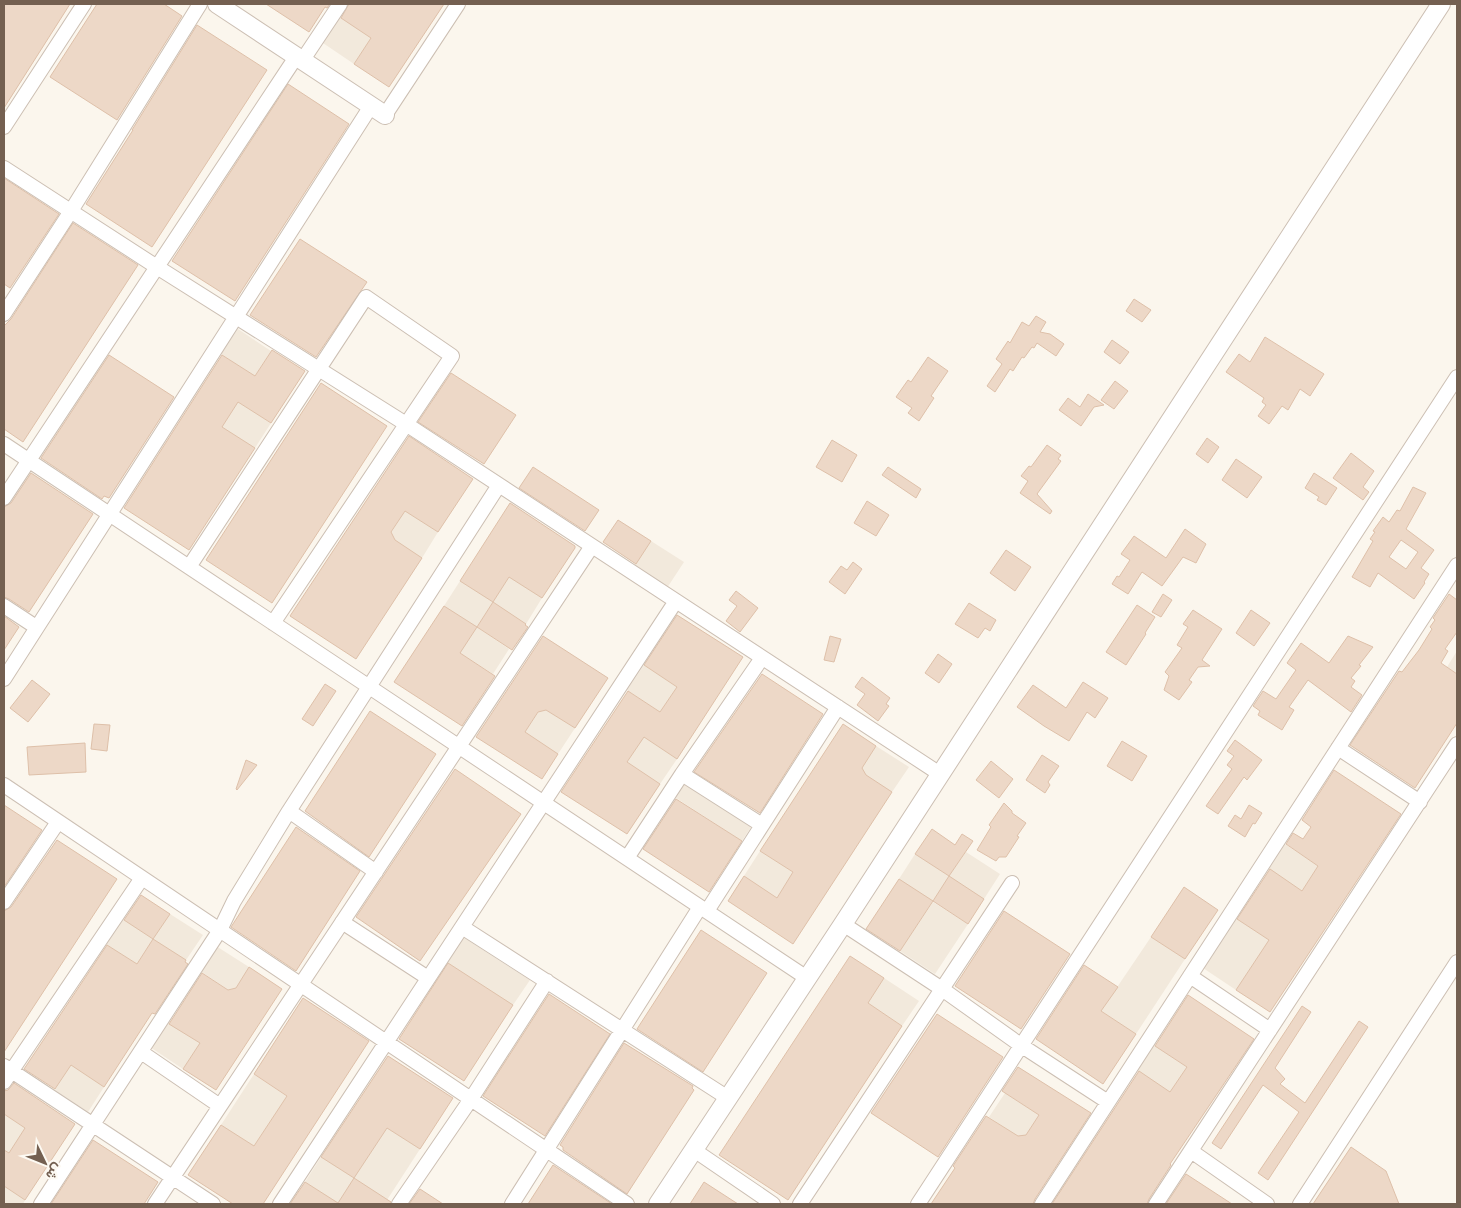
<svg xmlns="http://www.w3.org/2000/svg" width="1461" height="1208" font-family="'IBM Plex Sans',Vazirmatn,sans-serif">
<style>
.residential{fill:#f2e9dc}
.building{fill:#edd8c7;stroke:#dec0a9;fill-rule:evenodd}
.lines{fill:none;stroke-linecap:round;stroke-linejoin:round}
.minor-casing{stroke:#ccbfb3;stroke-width:16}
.tertiary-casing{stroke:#ccbfb3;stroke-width:20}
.minor{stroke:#fff;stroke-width:14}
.tertiary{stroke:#fff;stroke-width:18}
</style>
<rect width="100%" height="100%" fill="#fbf6ed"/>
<!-- residential -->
<path class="residential" d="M337,15L371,38L354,64L320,41Z
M238,329L271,351L255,376L221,354Z
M238,402L271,423L255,448L222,427Z
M405,511L438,532L422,558L389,536Z
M651,541L684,562L667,588L634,566Z
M509,577L542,598L526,624L493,602L477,627L509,649L493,674L460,653L476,627L444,606L460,581L493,602Z
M1457,651V674L1447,667Z
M644,665L677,687L660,712L627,690Z
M542,707L575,728L558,754L525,732Z
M644,737L677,759L660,784L627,762Z
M876,746L909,767L892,792L859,771Z
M692,773L758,816L742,841L676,798Z
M1285,844L1318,866L1302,891L1268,869Z
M760,851L793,872L777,898L744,876Z
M966,852L1000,874L984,899L949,877L933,902L968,924L935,974L900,951L933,902L899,879L915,854L949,876Z
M170,914L203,935L186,960L153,939L137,964L104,943L120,917L153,939Z
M1236,918L1269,940L1236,990L1203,968Z
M463,937L530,980L513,1005L447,963Z
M1151,937L1185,959L1136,1034L1101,1011Z
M216,946L249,967L233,993L200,971Z
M884,978L919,1001L902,1026L868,1003Z
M167,1022L200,1043L183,1069L150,1047Z
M1154,1045L1187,1067L1170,1092L1137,1070Z
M71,1065L104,1087L88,1112L55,1090Z
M254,1074L287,1096L254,1146L221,1125Z
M1005,1093L1039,1115L1023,1140L989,1117Z
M4,1114L25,1128L9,1153L4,1150Z
M387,1128L420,1149L387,1200L354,1178L338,1203L305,1182L321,1157L354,1178Z
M4,1186L25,1200L23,1204H4Z"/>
<!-- building -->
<path class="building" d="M4,4H70L4,108Z
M97,4H164L182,16L117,120L50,77Z
M266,4H330L327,8L325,7L309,32Z
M349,4H444L389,87L354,64L371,38L341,18Z
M197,25L267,70L152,247L86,204L133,130H132Z
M288,84L349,124L235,301L172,261Z
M4,178L59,214L10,288L4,284Z
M73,223L138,265L23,442L4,429V326L11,319Z
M300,239L367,282L316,357L250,315Z
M1134,299L1151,310L1142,322L1126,311Z
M1036,316L1046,322L1040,332L1050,334L1064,344L1056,356L1037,343L1034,348L1032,347L1024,358L1022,357L1013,371L1010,369L995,392L987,386L1002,364L996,359L1008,341L1010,343L1022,322L1029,326Z
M1265,337L1324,374L1310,396L1300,389L1288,410L1282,406L1269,424L1258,416L1266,405L1262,402L1264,398L1226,372L1239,354L1250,362Z
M1112,340L1129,352L1120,364L1104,352Z
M272,350L305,371L271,423L238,402L222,427L255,448L189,550L124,508L222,355L255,376Z
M109,355L174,397L109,498L104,496L102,499L41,458Z
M928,357L948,371L931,396L934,398L919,421L908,413L912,408L896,397L908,380L911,382Z
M451,373L516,415L484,464L418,422Z
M1115,381L1128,391L1114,409L1101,400Z
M321,383L387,426L272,603L206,560Z
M1088,394L1104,405L1094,407L1081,426L1059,410L1068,398L1080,407Z
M409,436L473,479L438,532L405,511L391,532L395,540L422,558L356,659L290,616Z
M1207,438L1219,447L1208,463L1196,454Z
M832,440L857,455L842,482L816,467Z
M1047,445L1061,455L1058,459L1061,461L1037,494L1052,511L1050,514L1020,493L1028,481L1021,476L1029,466L1031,467Z
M1351,453L1374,471L1363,487L1369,492L1363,500L1333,478Z
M1236,459L1262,477L1247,498L1222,480Z
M533,467L599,510L585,531L519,488Z
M888,467L921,489L916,498L882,475Z
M31,473L93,514L29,612L9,599L4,597V507L11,503Z
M1314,473L1337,488L1326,505L1317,500L1319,497L1305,488Z
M1413,487L1426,493L1406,529L1434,550L1421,568L1429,574L1424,582L1425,583L1414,599L1378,573L1370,587L1352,577L1373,541L1370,539L1375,532L1373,531L1383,517L1389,522L1397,510L1400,511ZM1401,540L1418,552L1406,569L1389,557Z
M867,501L889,515L876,536L854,523Z
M510,503L575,546V548L542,598L509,577L493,602L460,581Z
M618,520L651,541L636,564L603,542Z
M1185,529L1206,544L1196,563L1183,557L1162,586L1142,572L1128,594L1112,584L1117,576L1119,577L1130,560L1121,554L1134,536L1166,558Z
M1006,550L1031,567L1015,591L990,573Z
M853,562L862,569L845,594L829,582L841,566L847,570Z
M736,591L758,608L740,632L726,621L737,606L729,600Z
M1163,594L1172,600L1161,617L1152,612Z
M1449,594L1457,600V632L1445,649L1448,651L1441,663L1457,674V723L1415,788L1350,745L1399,671L1402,672L1419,650L1432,629L1430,627L1435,620L1433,618Z
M493,602L526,624L525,625L528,627L512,650L477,627Z
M969,603L996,620L990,631L985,628L978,638L955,624Z
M1137,605L1155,617L1145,633L1146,634L1126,665L1106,652Z
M444,606L477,627L460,653L495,676L462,726L394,682Z
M1193,610L1222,629L1202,660L1210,666L1198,667L1189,680L1192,682L1179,700L1164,690L1169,676L1165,672L1182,648L1177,645L1188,627L1183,624Z
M1251,610L1270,623L1254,646L1236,633Z
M677,615L743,657L677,759L644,737L627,762L660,784L627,834L561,792L628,691L660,712L677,687L644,665Z
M4,616L19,627L4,650Z
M543,636L608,678L575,728L546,710L538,712L525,732L558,754L542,779L476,737Z
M830,636L841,639L834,662L824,660Z
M1348,636L1373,647L1359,665L1361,666L1351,678L1355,681L1351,687L1362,695L1351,712L1308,680L1289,707L1294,710L1282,730L1258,715L1260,711L1253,706L1263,691L1276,699L1296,670L1287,663L1301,643L1329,663Z
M938,654L952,664L939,683L925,673Z
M762,674L823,714L760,813L694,772Z
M862,677L890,698L886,704L889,706L878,721L857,705L865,694L855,687Z
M32,680L50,694L28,722L10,708Z
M1083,682L1108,698L1095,718L1087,712L1069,741L1044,726L1017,707L1033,685L1066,708Z
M325,684L336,691L313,726L302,719Z
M370,711L436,754L369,857L305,811Z
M94,724L110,725L107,751L91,749Z
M843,724L876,746L862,768L866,775L892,792L793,944L728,901L744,876L777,898L793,872L760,851Z
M1235,740L1262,760L1247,780L1244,777L1218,814L1206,806L1232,769L1227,765L1234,756L1227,751Z
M1122,741L1147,756L1132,781L1107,766Z
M85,743L86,772L29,775L27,747Z
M1042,755L1059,766L1048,782L1050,785L1045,793L1026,780Z
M246,760L257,765L237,790L236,789Z
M991,761L1013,779L999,798L976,780Z
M455,769L521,814L420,961L356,917Z
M1334,770L1401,814L1270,1012L1236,990L1269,940L1237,919L1270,869L1302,891L1318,866L1286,844L1293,833L1303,839L1311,827L1302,820Z
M676,799L742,841L709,892L643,849Z
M1004,803L1012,811V813L1026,823L1017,836L1019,837L1006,857H999L996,861L977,850L991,827L989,825Z
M4,805L42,830L4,887Z
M1249,805L1262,813L1255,824L1253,823L1245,837L1228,826L1235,815L1241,819Z
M296,827L360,871L296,971L231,927Z
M932,829L955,845L962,834L973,841L949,876L915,854Z
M57,840L117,879L4,1052V911L11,907Z
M949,876L984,899L968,924L933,901Z
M899,879L933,901L900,951L866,929Z
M1184,887L1218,910L1185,959L1151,937Z
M141,895L170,914L153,939L124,920Z
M1004,911L1070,954L1021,1029L955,986Z
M701,930L767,973L703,1072L637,1029Z
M153,939L186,960L185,962L188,964L155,1014L152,1013L104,1087L71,1065L55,1089L24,1069L107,945L137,964Z
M850,956L884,978L868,1003L902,1026L788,1200L719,1155Z
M448,963L513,1005L464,1081L399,1039Z
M1084,965L1118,987L1101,1011L1136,1034L1103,1084L1036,1039Z
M249,967L282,989L216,1090L183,1069L200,1043L169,1024L202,973L228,990L236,988Z
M549,994L610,1034L545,1136L483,1096Z
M1188,995L1254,1039L1170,1164L1171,1165L1149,1199L1147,1204H1052L1139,1071L1170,1092L1187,1067L1155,1046Z
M303,998L369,1041L263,1204H233L188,1175L221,1125L254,1146L287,1096L254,1074Z
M1302,1006L1311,1012L1275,1068L1285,1079L1280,1084L1305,1103L1359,1021L1368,1027L1268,1180L1258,1173L1299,1112L1263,1085L1221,1149L1212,1143Z
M937,1014L1003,1057L938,1157L871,1113Z
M624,1043L693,1086L692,1088L694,1090L627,1194L563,1150V1147L560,1145Z
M388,1056L453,1098L420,1149L387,1128L354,1178L321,1157Z
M1018,1067L1091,1113L1035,1199L1033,1204H931L955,1168L953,1166L986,1116L1018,1136L1026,1135L1039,1115L1002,1091Z
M14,1083L75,1124L25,1200L4,1186V1150L9,1153L25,1128L4,1114V1091L8,1090Z
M93,1140L158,1182L144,1204H51Z
M1351,1147L1386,1171L1399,1204H1313Z
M553,1165L612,1204H528Z
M1186,1174L1232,1204H1166Z
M354,1178L391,1202L390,1204H290L305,1182L338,1203Z
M704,1182L738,1204H690Z
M420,1189L443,1204H409Z"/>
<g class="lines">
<!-- minor casing -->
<g class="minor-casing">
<path id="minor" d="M302,61L340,4
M385,115L458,4
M4,127L84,4
M4,168L157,267L406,424L940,774
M4,314L71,211L200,4
M4,444L807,978
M4,498L296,57
M189,567L366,297L452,356L273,623
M4,606L36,627
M4,679L371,106
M1338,748L1420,802
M682,774L762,825
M4,785L627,1204
M289,811L376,872
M627,858L682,774L762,658
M4,902L58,822
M707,911L838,707
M342,922L428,978
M843,924L942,989L1022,1046L1108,1102
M462,927L728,1098
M1190,976L1270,1030
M141,1052L220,1106
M4,1066L213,1204
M4,1082L142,878
M694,1150L773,1204
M1191,1151L1267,1204
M41,1204L220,930L234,901L289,811L499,485
M155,1204L592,546
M280,1204L676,601
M399,1204L471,1099L547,981
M512,1204L700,907
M800,1204L1012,883
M918,1204L1457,377
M1042,1204L1457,565
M1156,1204L1457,744
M1300,1204L1457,962"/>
</g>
<!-- tertiary casing -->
<g class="tertiary-casing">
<path id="tertiary" d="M217,4L385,115
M658,1204L843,924L1441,4"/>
</g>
<!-- minor -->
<use href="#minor" class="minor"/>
<!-- tertiary -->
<use href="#tertiary" class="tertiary"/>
</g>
<!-- border -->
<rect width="1461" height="1208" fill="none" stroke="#746051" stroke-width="10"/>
<!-- north arrow -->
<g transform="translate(45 1163) rotate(133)" stroke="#fdfaf3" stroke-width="4" paint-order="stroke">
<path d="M0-4L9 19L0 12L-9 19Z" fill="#746051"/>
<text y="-8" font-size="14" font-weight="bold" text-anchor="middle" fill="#746051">ش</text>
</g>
</svg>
